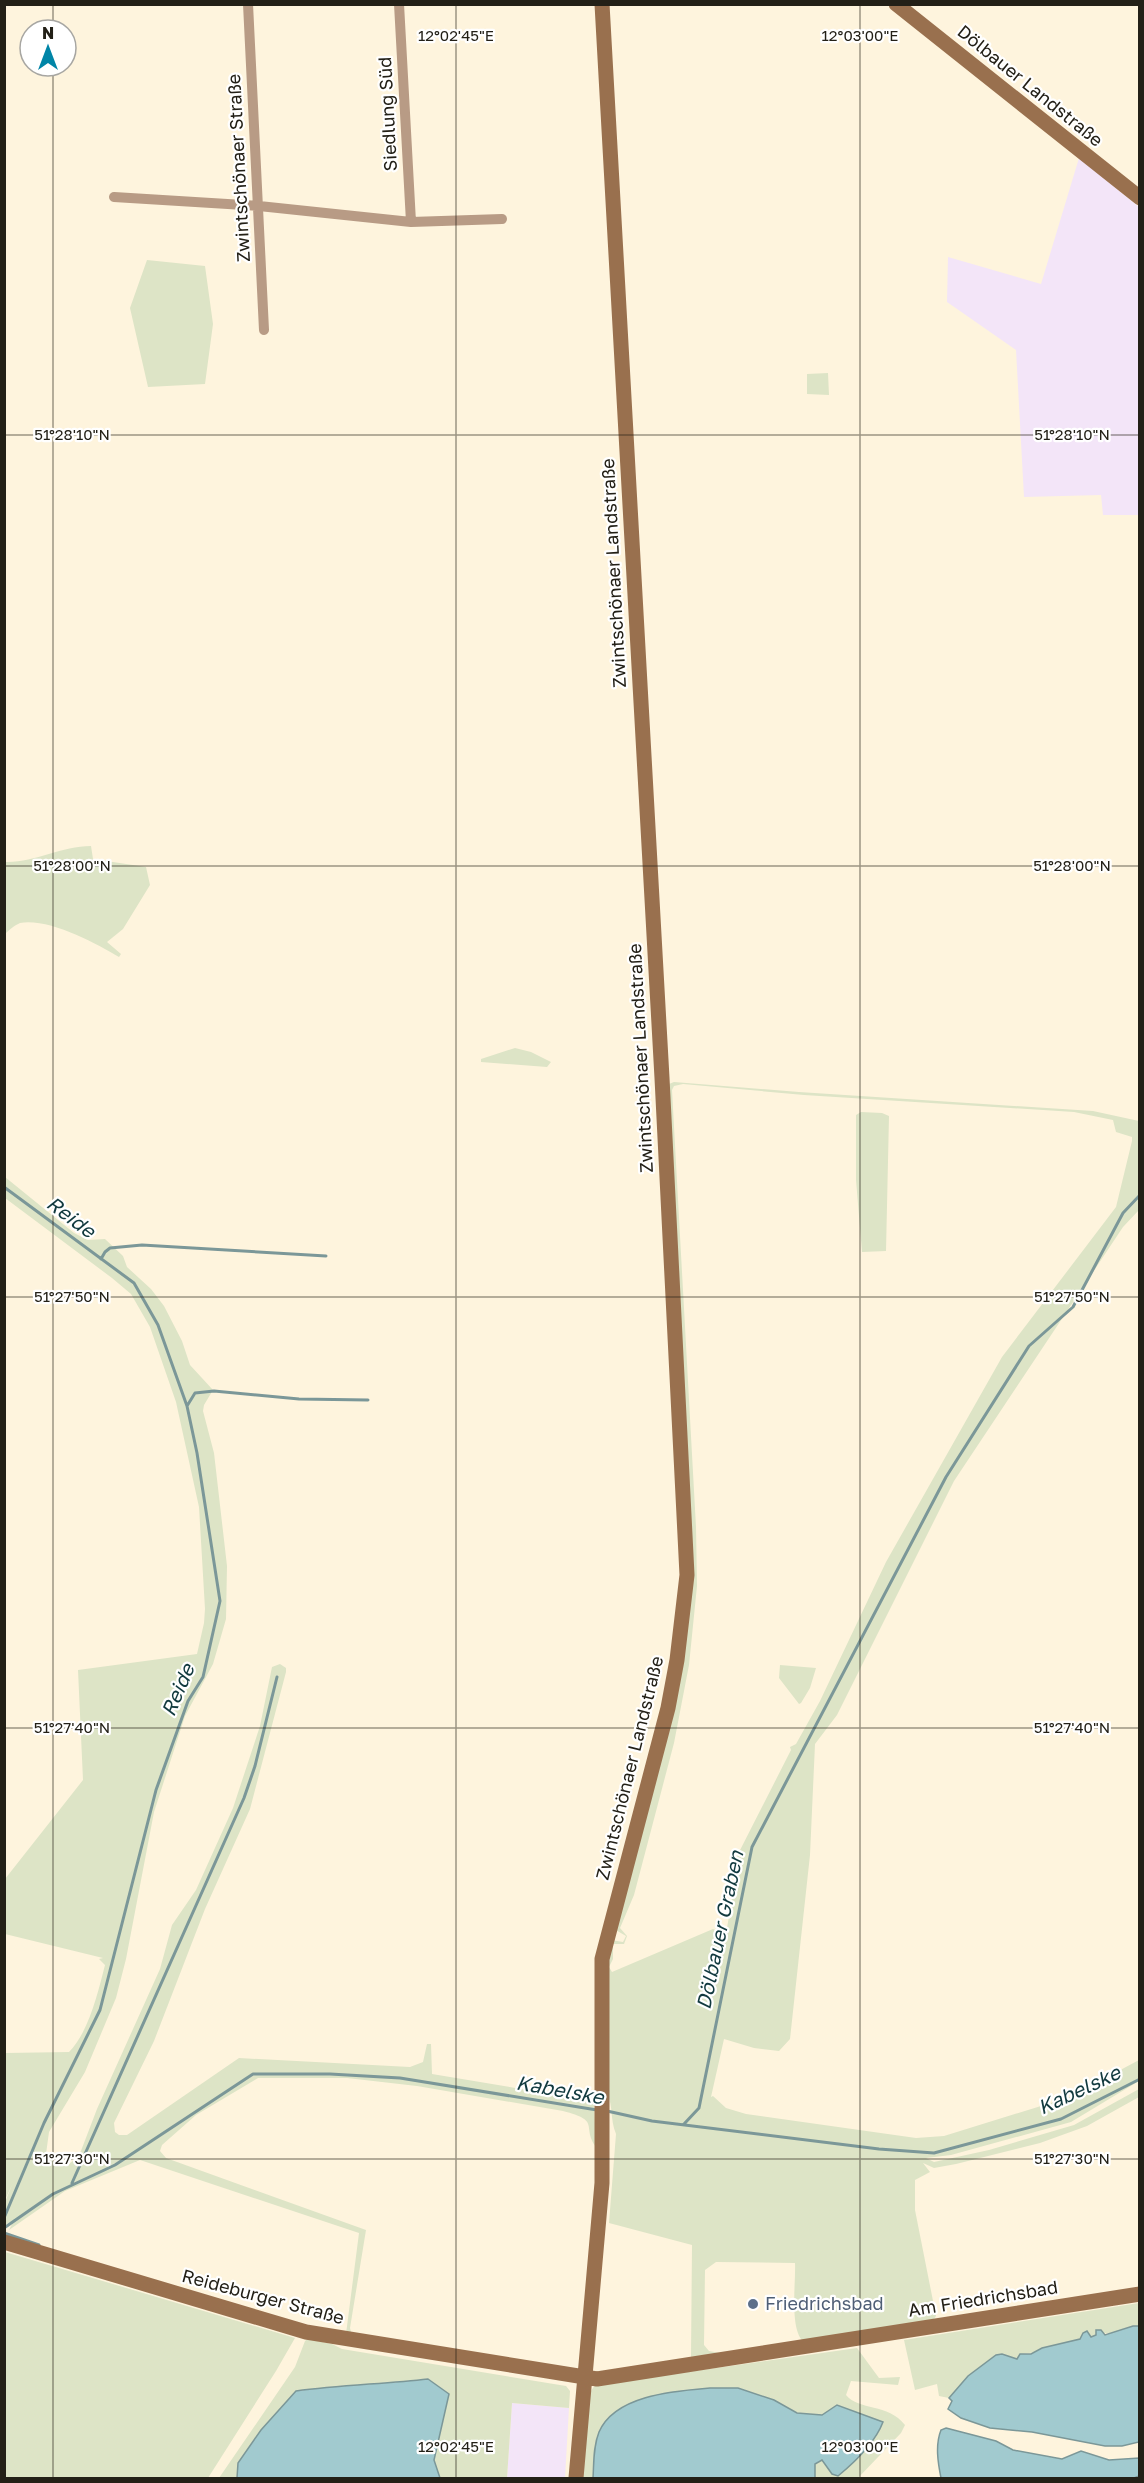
<svg xmlns="http://www.w3.org/2000/svg" width="1144" height="2483" font-family="'Golos Text',sans-serif">
<style>
.commercial{fill:#f3e5f8}
.green{fill:#dde4c6;fill-rule:evenodd}
.water{fill:#a1cacf;stroke:#7b9798;stroke-width:1.5}
.lines{fill:none;stroke-linecap:round;stroke-linejoin:round}
.stream{stroke:#7b9798;stroke-width:3}
.street{stroke:#b89b85;stroke-width:10}
.secondary{stroke:#99704e;stroke-width:15}
.ticks{fill:none;stroke:#232017;stroke-width:1.5;stroke-opacity:0.45}
.service-dot{fill:#5c6f8a;stroke:#fff;stroke-width:2}
.labels{text-anchor:middle;stroke-width:4.5;stroke-linejoin:round;paint-order:stroke}
.street-label{font-size:18px;fill:#232017;stroke:#fff}
.service-label{font-size:18px;fill:#4e5e75;stroke:#fff;text-anchor:start}
.water-label{font-size:20px;font-style:italic;fill:#11393e;stroke:#fff}
.ticks-label{font-size:15px;text-anchor:middle;fill:#232017;stroke:#fff;stroke-width:4.5;stroke-linejoin:round;paint-order:stroke}
</style>
<rect width="100%" height="100%" fill="#fef4dd"/>
<!-- commercial -->
<path class="commercial" d="M1079,158L1139,207V515H1103L1101,495L1024,497L1016,350L947,302L948,257L1041,284Z
M512,2403L569,2408L565,2478H507Z"/>
<!-- green -->
<path class="green" d="M147,260L205,266L213,324L205,384L148,387L130,308Z
M828,373L829,395L807,394V374Z
M91,846L93,859L146,867L150,885L123,929L107,942L121,954L119,957C95,943 49,918 20,923C15,925 9,930 5,934V862C34,863 61,846 91,846Z
M515,1048L531,1052L551,1062L547,1067L481,1062V1059Z
M674,1082L799,1092L1093,1111L1139,1121V1210L1123,1227L954,1481L837,1715L815,1744L810,1855L790,2039L779,2051L754,2048L724,2039L711,2097L713,2096L726,2108L746,2114L916,2138L944,2136L1070,2097L1139,2060V2081L1071,2122L951,2155L926,2158L934,2162L989,2150L1074,2125L1139,2089V2097L1087,2126L1040,2143L956,2164L934,2168L923,2163L930,2172L915,2180V2210L936,2316L932,2322L804,2342C789,2331 796,2281 795,2263L716,2262L705,2270L704,2345L709,2351L720,2353L691,2357L692,2245L609,2223L616,2134C610,2119 613,2106 608,2096L606,1974L611,1940L623,1942L626,1936L614,1929L685,1635L669,1084ZM683,1084L804,1095L1074,1112L1113,1120L1116,1132L1132,1137V1141L1116,1207L1002,1357L886,1562L820,1701L796,1744L790,1747L791,1750L735,1860L738,1863L727,1928L722,1933L713,1929L612,1972L609,1967L613,1959V1944H624L627,1936L620,1928L634,1895L674,1743L689,1665L697,1586L696,1527L672,1090L674,1086Z
M861,1112L882,1113L889,1116L886,1251L862,1252L856,1180V1115Z
M5,1177L74,1233L88,1240L105,1239L123,1256L127,1267L151,1289L164,1306L182,1341L190,1365L213,1390L204,1405L203,1411L214,1453L227,1566L226,1619L213,1664L185,1716L154,1812L126,1959L116,1998L85,2072L49,2132L46,2154L55,2163L69,2164L79,2156L97,2109L160,1969L172,1925L196,1890L233,1808L260,1726L272,1667L280,1664L286,1668V1672L250,1809L205,1909L154,2041L114,2123L115,2132L119,2135H127L239,2058L410,2067L423,2062L427,2044H431L432,2074L594,2101L596,2147C581,2126 602,2121 563,2111L417,2086L347,2078H258L196,2115L162,2145L160,2151L166,2158L366,2230L350,2328L351,2332L346,2334L359,2233L140,2160L65,2191L9,2230L12,2224L10,2222L5,2225V2202L12,2185L5,2200V2053L69,2052C89,2032 98,1992 105,1965L99,1959L103,1958L5,1934V1879L83,1780L78,1670L197,1654L204,1623L205,1609L199,1507L176,1402L150,1327L131,1294L112,1278L5,1198Z
M780,1665L816,1668L810,1688L801,1703L799,1704L779,1678Z
M5,2252L295,2338L276,2371L208,2478H5Z
M1139,2303V2326C1123,2326 1111,2338 1096,2331V2335L1042,2348L1037,2352L1021,2354L1017,2359L1002,2354L968,2376L949,2398L939,2396L937,2384L915,2390L904,2340Z
M308,2339L332,2344L342,2349L566,2386L570,2391L569,2408L512,2403L507,2478H440L434,2460L449,2394L428,2379L296,2391L261,2430L238,2463L237,2478H219L295,2367L305,2341Z
M857,2348L879,2378L900,2377L898,2385L851,2381L846,2395C859,2411 888,2403 905,2425L901,2433L858,2478L813,2477V2464L825,2416L595,2478H581L589,2394L595,2385Z"/>
<!-- water -->
<path class="water" d="M1133,2326H1139V2442L1122,2446H1105L1032,2432L990,2428L961,2418L948,2409L952,2401L949,2398L968,2376L996,2355L1002,2354L1017,2359L1020,2354H1031L1042,2348L1080,2339L1083,2333L1087,2331L1091,2337L1096,2335V2330H1101L1105,2335Z
M428,2379L449,2394L434,2460L440,2478H237L238,2463L261,2430L296,2391C340,2385 384,2384 428,2379Z
M710,2388H738L774,2400L797,2413L822,2415L837,2405L883,2422C875,2443 855,2462 838,2476L832,2474L822,2460L815,2464V2478H593C594,2463 593,2447 599,2432C615,2395 674,2391 710,2388Z
M946,2428L996,2441L1013,2450L1062,2459L1081,2451L1109,2460L1139,2458V2476L1134,2478H941C938,2463 935,2445 941,2430Z"/>
<g class="lines">
<!-- stream -->
<path class="stream" d="M4,1187L134,1283L158,1325L187,1406L197,1453L220,1601L203,1677L188,1701L156,1790L100,2010L44,2123L4,2218
M101,1259L105,1252L110,1248L142,1245L326,1256
M187,1406L195,1393L214,1391L299,1399L368,1400
M607,2111L652,2121L879,2149L934,2153L1061,2119L1140,2079
M684,2124L699,2108L752,1847L946,1477L1029,1346L1073,1307L1123,1213L1140,1195
M72,2183L244,1798L255,1766L277,1677
M4,2228L53,2194L115,2165L253,2074H330L400,2078L597,2110
M4,2233L39,2245"/>
<!-- street -->
<path class="street" d="M248,4L264,330
M399,4L411,222
M114,197L259,206L411,222L502,219"/>
<!-- secondary -->
<path class="secondary" d="M896,4L1140,198
M4,2242L306,2332L597,2379L1140,2294
M576,2478L602,2183V1959L668,1708L677,1660L687,1575L662,1078L602,4"/>
</g>
<!-- ticks -->
<path class="ticks" d="M53,4V30M456,4V2478M860,4V2478M53,66V2478M4,435H1140M4,866H1140M4,1297H1140M4,1728H1140M4,2159H1140"/>
<!-- markers -->
<circle class="service-dot" cx="753" cy="2304" r="6"/>
<g class="labels">
<!-- street labels -->
<g class="street-label">
<text transform="translate(1030 86) rotate(39)" y="6">Dölbauer Landstraße</text>
<text transform="translate(388 114) rotate(-93)" y="6">Siedlung Süd</text>
<text transform="translate(239 168) rotate(-93)" y="6">Zwintschönaer Straße</text>
<text transform="translate(614 573) rotate(-93)" y="6">Zwintschönaer Landstraße</text>
<text transform="translate(641 1058) rotate(-93)" y="6">Zwintschönaer Landstraße</text>
<text transform="translate(630 1768) rotate(-76)" y="6">Zwintschönaer Landstraße</text>
<text transform="translate(263 2297) rotate(15)" y="6">Reideburger Straße</text>
<text transform="translate(983 2299) rotate(-9)" y="6">Am Friedrichsbad</text>
</g>
<!-- service labels -->
<g class="service-label">
<text x="765" y="2310">Friedrichsbad</text>
</g>
<!-- water labels -->
<g class="water-label">
<text transform="translate(71 1217) rotate(37)" y="7">Reide</text>
<text transform="translate(178 1690) rotate(-67)" y="7">Reide</text>
<text transform="translate(720 1930) rotate(-78)" y="7">Dölbauer Graben</text>
<text transform="translate(560 2090) rotate(10)" y="7">Kabelske</text>
<text transform="translate(1079 2090) rotate(-25)" y="7">Kabelske</text>
</g>
</g>
<g class="ticks-label">
<text x="456" y="41">12°02'45"E</text>
<text x="860" y="41">12°03'00"E</text>
<text x="72" y="440">51°28'10"N</text>
<text x="1072" y="440">51°28'10"N</text>
<text x="72" y="871">51°28'00"N</text>
<text x="1072" y="871">51°28'00"N</text>
<text x="72" y="1302">51°27'50"N</text>
<text x="1072" y="1302">51°27'50"N</text>
<text x="72" y="1733">51°27'40"N</text>
<text x="1072" y="1733">51°27'40"N</text>
<text x="72" y="2164">51°27'30"N</text>
<text x="1072" y="2164">51°27'30"N</text>
<text x="456" y="2452">12°02'45"E</text>
<text x="860" y="2452">12°03'00"E</text>
</g>
<!-- border -->
<rect width="1144" height="2483" fill="none" stroke="#232017" stroke-width="12"/>
<!-- north arrow -->
<g transform="translate(48 48)"><circle r="28" fill="#ffffff" stroke="#a7a6a2" stroke-width="1.5"/>
<path d="M0-4.5L10 22L0 15L-10 22Z" fill="#0085a7"/>
<text y="-9" font-size="16" font-weight="bold" text-anchor="middle" fill="#232017">N</text>
</g>
</svg>
